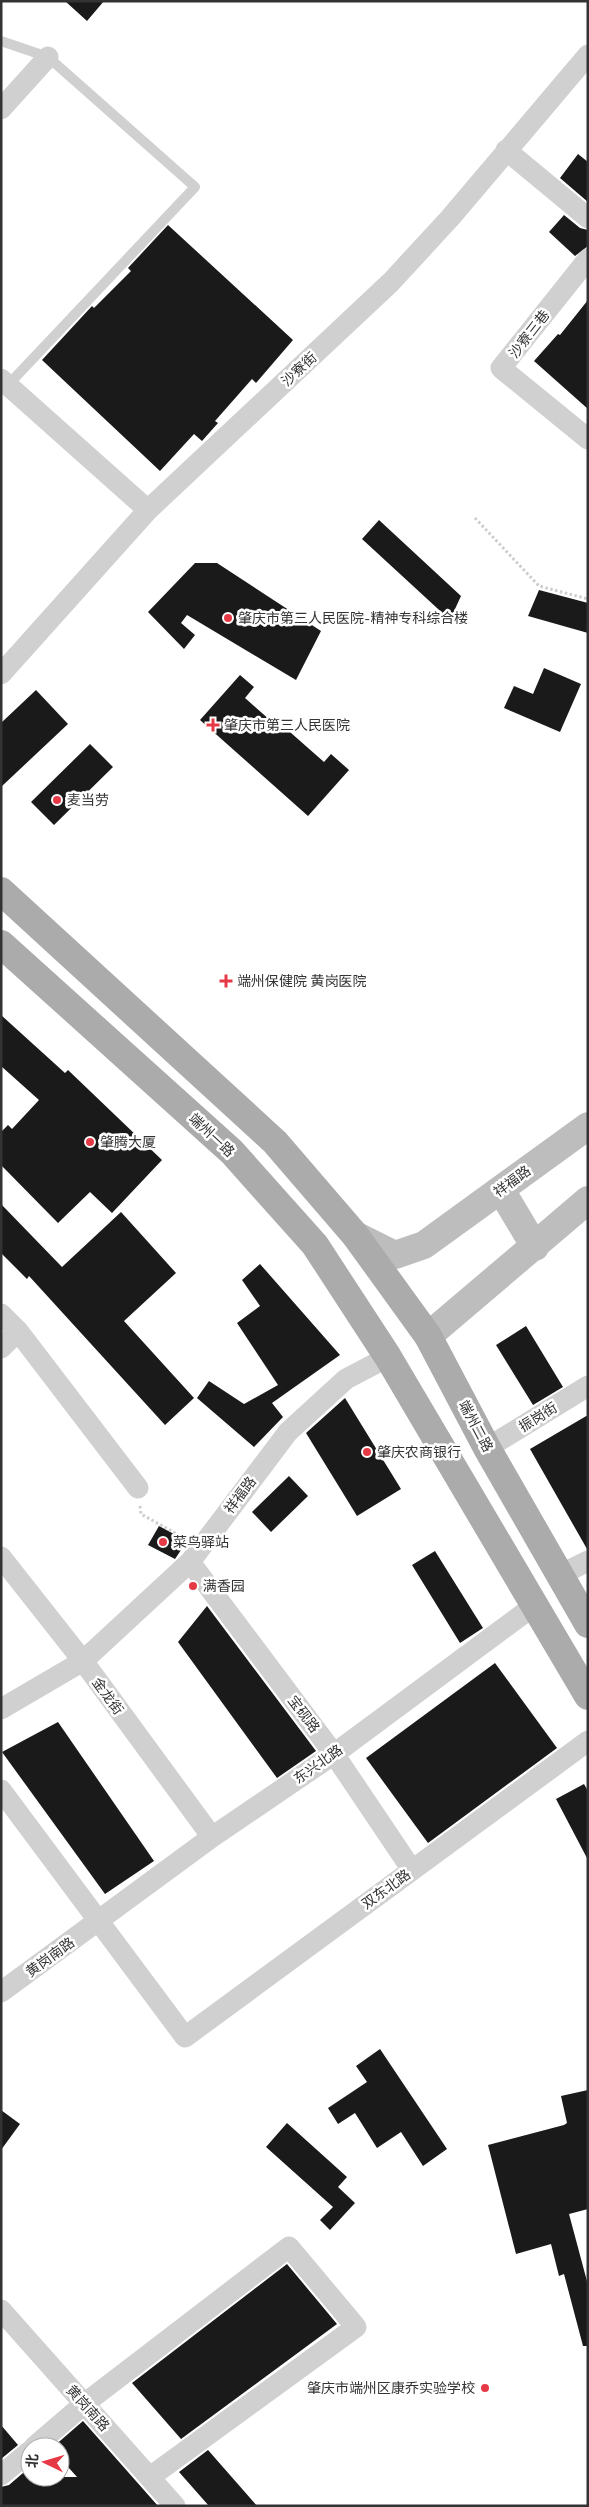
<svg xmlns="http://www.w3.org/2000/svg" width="589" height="2507" font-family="'Space Grotesk','Noto Sans SC',sans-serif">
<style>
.building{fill:#1a1a1a}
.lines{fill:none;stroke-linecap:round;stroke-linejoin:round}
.path{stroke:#cdcdcd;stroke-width:3;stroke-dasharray:2.5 2.5;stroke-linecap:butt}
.lane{stroke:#d0d0d0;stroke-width:10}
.street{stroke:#d0d0d0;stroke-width:21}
.secondary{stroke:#bdbdbd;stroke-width:28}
.primary{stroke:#ababab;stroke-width:28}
.poi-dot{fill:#e63946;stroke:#fff;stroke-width:2}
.labels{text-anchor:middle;stroke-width:5;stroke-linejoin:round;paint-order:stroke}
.street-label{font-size:14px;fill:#333;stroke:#fff}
.poi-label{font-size:14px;fill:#333;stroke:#fff;text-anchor:start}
</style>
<rect width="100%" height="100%" fill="#fff"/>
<!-- building -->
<path class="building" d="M65,1H104L87,21Z
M578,154L588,162V202L560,178Z
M564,215L580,228L588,230V246L575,256L549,232Z
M168,225L293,340L256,383L252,379L215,421L218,423L202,441L194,434L160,471L42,360L92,306L94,308L131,271L128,268Z
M588,300V409L534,361L558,334L560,335Z
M379,520L461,596L450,620L362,539Z
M195,563H217L321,631L296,680L187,615L181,623L195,635L184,649L148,612Z
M539,590L588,603V633L528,616Z
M544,668L581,684L560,732L504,708L514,686L533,694Z
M240,675L254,687L245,698L279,728L282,725L324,762L331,754L349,770L308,816L200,720Z
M36,690L68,724L1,787V723Z
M90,744L113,767L54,825L31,802Z
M1,1015L65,1073L68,1070L162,1160L112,1213L90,1192L58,1223L1,1165V1132L8,1125L12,1129L39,1100L1,1066Z
M1,1204L62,1267L121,1212L176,1273L124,1321L194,1398L165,1425L29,1276L27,1279L1,1253Z
M260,1264L340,1355L272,1403L283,1417L254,1447L197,1398L209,1381L244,1404L278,1385L237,1323L260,1306L242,1280Z
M526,1326L563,1387L533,1405L496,1345Z
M345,1398L401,1489L357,1516L306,1433Z
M588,1415V1549H587L530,1449Z
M289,1476L308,1496L271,1532L252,1512Z
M159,1526L187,1541L175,1559L148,1545Z
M435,1551L483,1628L460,1643L412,1565Z
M207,1606L316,1751L277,1778L178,1642Z
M495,1663L557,1748L428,1843L366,1758Z
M58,1722L154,1861L105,1894L2,1752Z
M584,1784L588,1791V1860L556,1799Z
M380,2049L447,2149L423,2166L401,2132L377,2148L355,2113L338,2124L328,2108L367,2082L356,2066Z
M588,2090V2209L569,2214L588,2285V2346H583L564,2274L559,2276L551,2244L516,2254L488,2145L564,2125L567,2123L561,2096Z
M1,2110L20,2124L1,2150Z
M287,2123L347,2177L338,2187L355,2203L330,2230L320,2220L333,2207L266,2147Z
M287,2264L337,2324L181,2439L132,2383Z
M83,2421L158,2506H1V2487L9,2485L30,2467V2477H77L60,2458V2447H53Z
M1,2425L18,2445L1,2459Z
M208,2450L257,2506H209L179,2472Z"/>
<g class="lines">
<!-- path -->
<path class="path" d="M475,518L539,586L588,599
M140,1506L141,1514L186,1539"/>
<!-- lane -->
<path class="lane" d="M1,41L48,57L195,187L8,385"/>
<!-- street -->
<path class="street" d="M1,109L48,57
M506,150L588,218
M588,259L501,368L588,439
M1,379L148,510
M1,674L148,510L391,282L450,218L588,55
M1,1314L18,1331L138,1488
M1,1348L18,1331
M487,1448L588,1386
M1,1557L83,1661L212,1837
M190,1562L334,1754L412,1870
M560,1575L588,1561
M1,1709L83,1661L190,1562L288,1432L346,1379L388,1357
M1,1790L185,2037L588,1741
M1,1992L212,1837L334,1754L535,1605
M1,2310L175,2506
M34,2447L84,2404L289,2247L356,2327L150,2477
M1,2475L30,2451"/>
<!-- secondary -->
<path class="secondary" d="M501,1190L535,1247
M355,1235L395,1255L424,1245L588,1126
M428,1336L588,1200"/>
<!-- primary -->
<path class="primary" d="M1,891L275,1142L355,1235L428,1336L487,1448L588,1624
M1,944L232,1152L315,1245L388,1357L588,1696"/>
</g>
<!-- markers -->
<g class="poi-dot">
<circle cx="228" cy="618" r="5"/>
<path d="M210.5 717.5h5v5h5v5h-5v5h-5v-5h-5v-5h5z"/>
<circle cx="57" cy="800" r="5"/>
<path d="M223.5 973.5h5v5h5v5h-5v5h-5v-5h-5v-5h5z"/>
<circle cx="90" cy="1142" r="5"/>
<circle cx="367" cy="1452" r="5"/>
<circle cx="163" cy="1542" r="5"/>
<circle cx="193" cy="1586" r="5"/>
<circle cx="485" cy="2388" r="5"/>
</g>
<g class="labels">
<!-- street labels -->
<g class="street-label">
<text transform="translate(529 334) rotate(-52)" y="5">沙寮三巷</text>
<text transform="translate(299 369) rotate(-43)" y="5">沙寮街</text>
<text transform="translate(212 1135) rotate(43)" y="5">端州一路</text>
<text transform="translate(512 1181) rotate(-36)" y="5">祥福路</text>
<text transform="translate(538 1417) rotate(-32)" y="5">振岗街</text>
<text transform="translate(476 1426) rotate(62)" y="5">端州二路</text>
<text transform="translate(240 1495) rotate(-53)" y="5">祥福路</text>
<text transform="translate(108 1696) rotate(54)" y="5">金龙街</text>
<text transform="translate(304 1714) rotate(53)" y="5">宝砚路</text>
<text transform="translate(318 1764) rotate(-35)" y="5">东兴北路</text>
<text transform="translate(386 1889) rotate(-36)" y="5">双东北路</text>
<text transform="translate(50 1957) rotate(-36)" y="5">黄岗南路</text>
<text transform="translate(88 2408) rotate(48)" y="5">黄岗南路</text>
</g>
<!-- poi labels -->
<g class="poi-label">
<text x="238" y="623">肇庆市第三人民医院-精神专科综合楼</text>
<text x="224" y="730">肇庆市第三人民医院</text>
<text x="67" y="805">麦当劳</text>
<text x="237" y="986">端州保健院 黄岗医院</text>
<text x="100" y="1147">肇腾大厦</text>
<text x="377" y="1457">肇庆农商银行</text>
<text x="173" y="1547">菜鸟驿站</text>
<text x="203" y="1591">满香园</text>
<text x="475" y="2393" text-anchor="end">肇庆市端州区康乔实验学校</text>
</g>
</g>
<!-- border -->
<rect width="589" height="2507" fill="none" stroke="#333333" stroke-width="5"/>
<!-- north arrow -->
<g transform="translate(45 2462) rotate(275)"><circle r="24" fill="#ffffff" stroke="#adadad"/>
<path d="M0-4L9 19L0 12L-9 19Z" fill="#e63946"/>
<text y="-8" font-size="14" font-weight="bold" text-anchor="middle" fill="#333333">北</text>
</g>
</svg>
